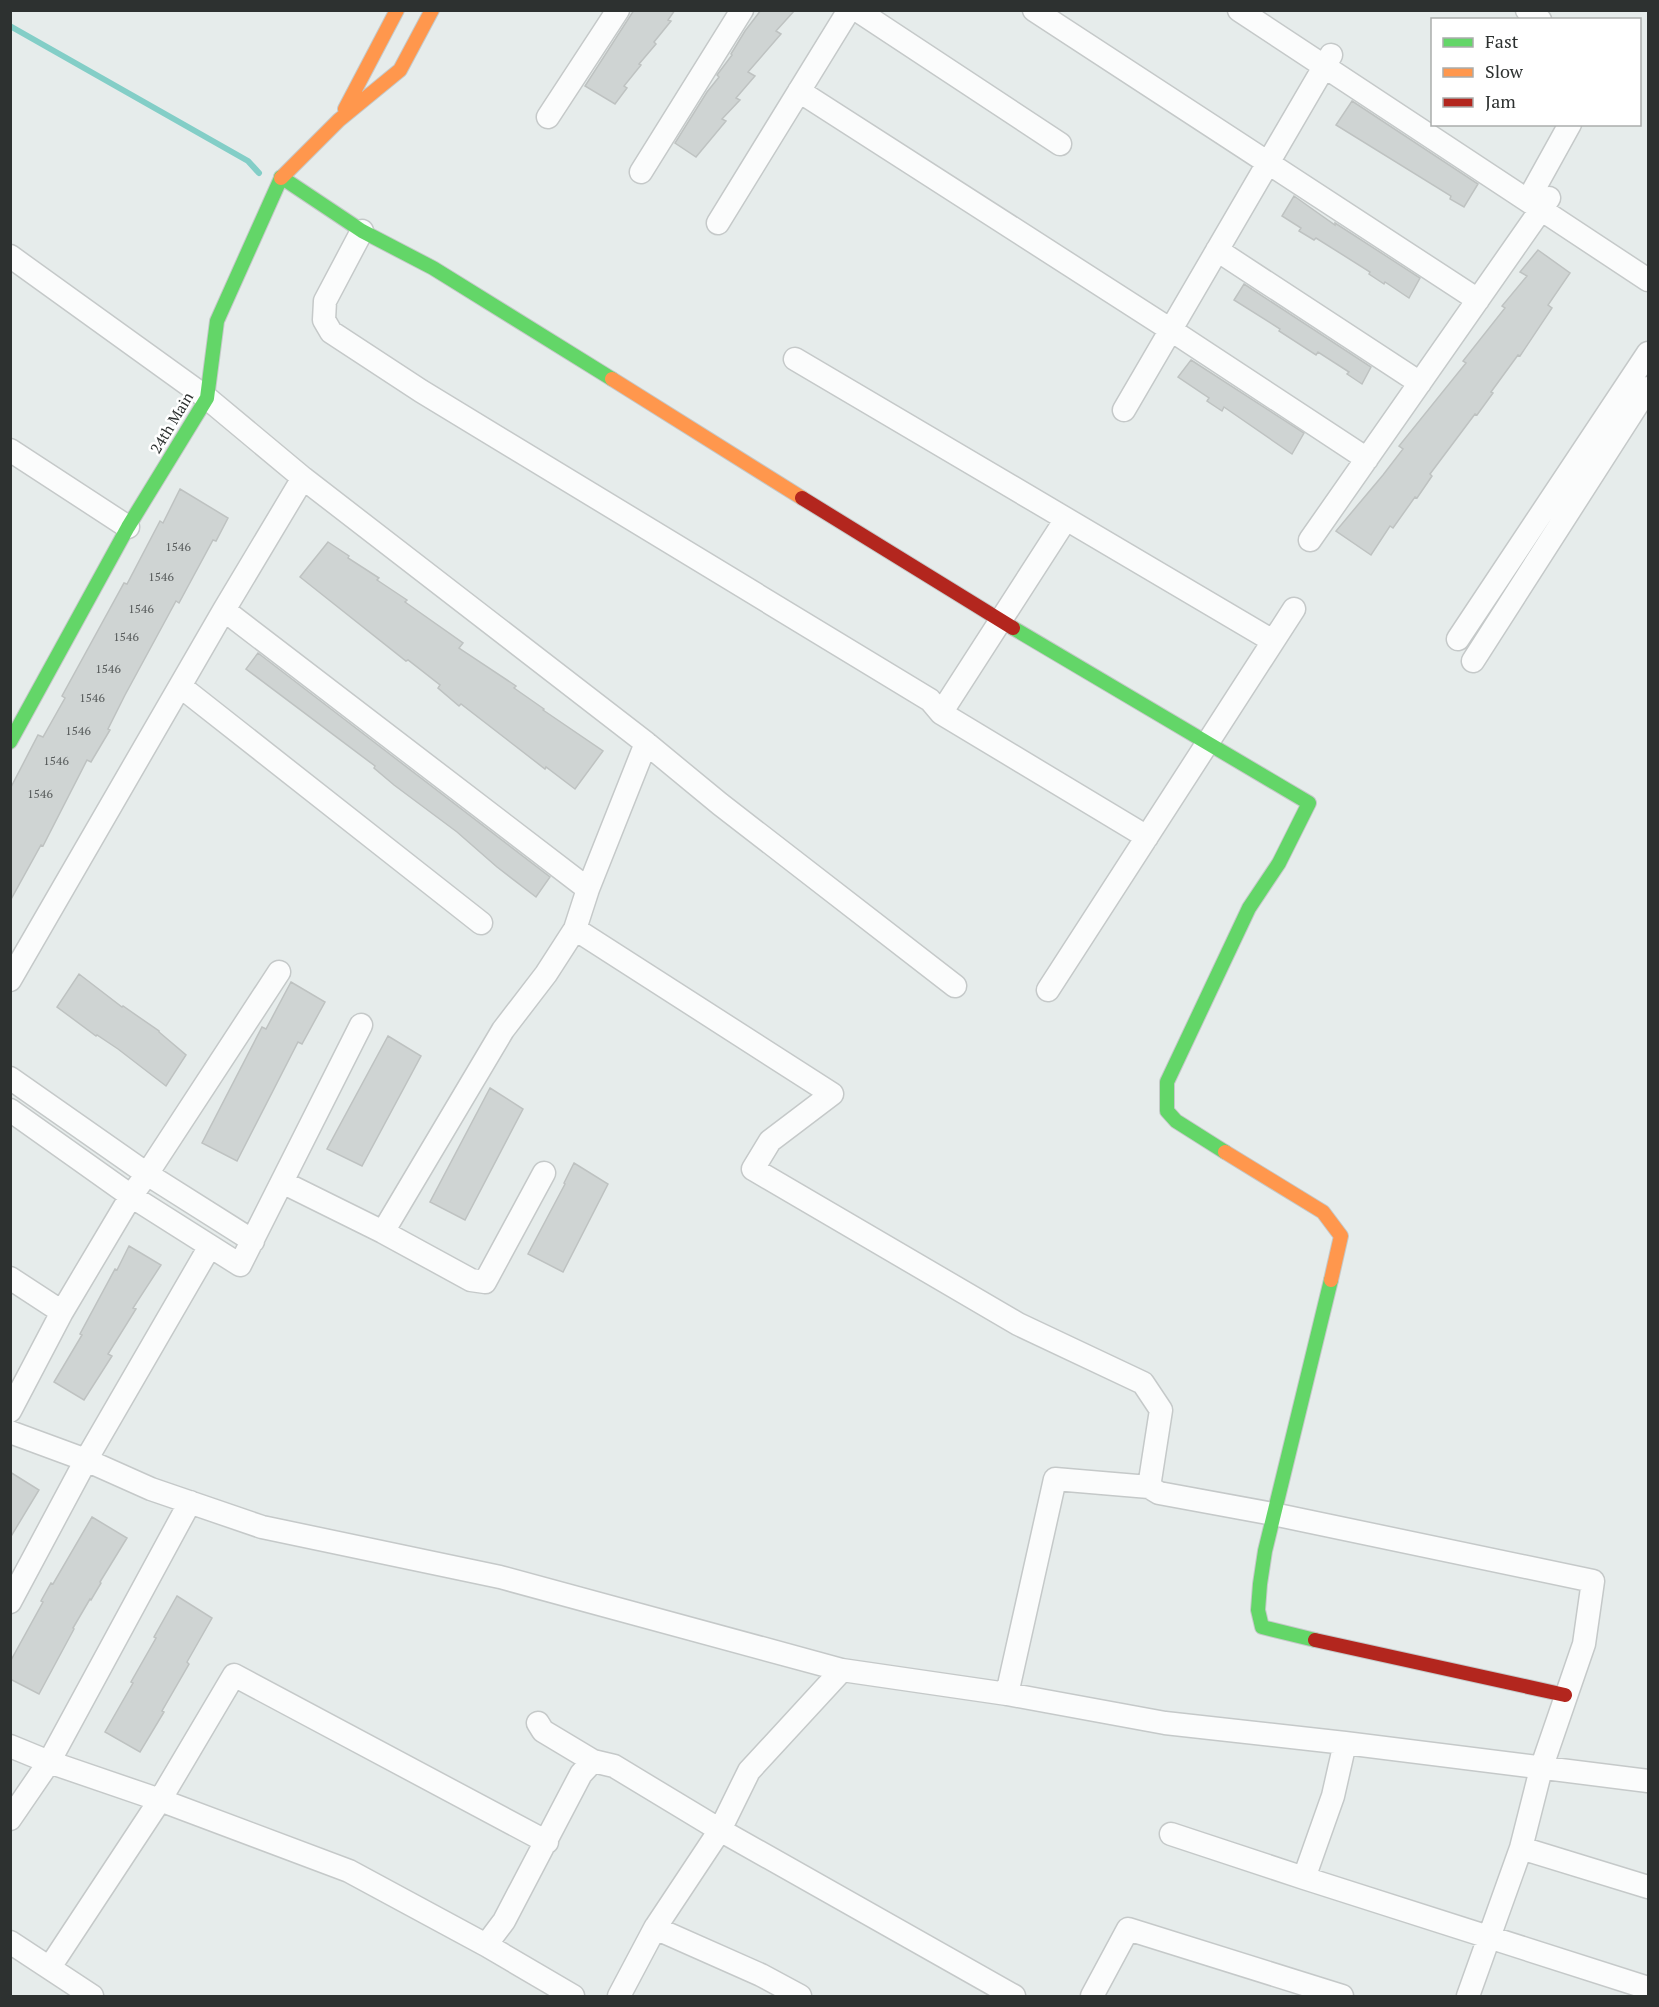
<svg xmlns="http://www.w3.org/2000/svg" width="1659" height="2007" font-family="'PT Serif',serif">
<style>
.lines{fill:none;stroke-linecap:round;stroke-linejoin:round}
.stream{stroke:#83cec7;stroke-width:6}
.building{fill:#cfd4d3;stroke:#bec2c1;stroke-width:1.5}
.street-casing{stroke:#c5c9c9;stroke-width:25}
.fast-casing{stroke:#c5c9c9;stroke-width:16}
.slow-casing{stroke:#c5c9c9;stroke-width:16}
.jam-casing{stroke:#c5c9c9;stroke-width:16}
.street{stroke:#fbfcfc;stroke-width:22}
.fast{stroke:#63d668;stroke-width:14}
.slow{stroke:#ff974d;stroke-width:14}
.jam{stroke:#b3261e;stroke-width:14}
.labels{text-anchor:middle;stroke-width:5;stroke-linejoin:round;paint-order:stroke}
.number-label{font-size:12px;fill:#565a5a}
.street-label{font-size:15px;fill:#2d3130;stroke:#fff}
</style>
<rect width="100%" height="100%" fill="#e6eceb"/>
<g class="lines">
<!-- stream -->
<path class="stream" d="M10,26L248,161L259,173"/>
</g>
<!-- building -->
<path class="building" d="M634,10H675L668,20L671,21L654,42L656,44L639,64L641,65L624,86L627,88L615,104L585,86Z
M761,10H795L776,31L781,34L748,72L755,76L736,98L740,100L722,119L726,121L696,157L675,143L707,92L719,77L717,75L732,55L731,54L745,31Z
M1352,101L1478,184L1464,207L1450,199L1451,196L1336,125Z
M1294,196L1335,225V223L1420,278L1409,298L1385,282L1384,284L1369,274L1370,272L1316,238L1314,240L1299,231L1301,228L1282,216Z
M1538,250L1570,273L1548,305L1552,308L1520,356L1518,355L1491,392L1493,393L1477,415L1475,414L1430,474L1432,476L1417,498L1415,497L1393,528L1390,526L1371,555L1336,531L1383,475L1403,449L1399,446L1466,363L1463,361L1505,308L1502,306L1527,276L1520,272Z
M1244,284L1371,367L1362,384L1347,374L1349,372L1318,352L1316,355L1279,331L1280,329L1234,300Z
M1191,360L1304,433L1292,454L1224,407L1222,411L1207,401L1209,398L1178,377Z
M180,489L228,518L216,541L213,540L179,603L176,601L125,695L108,729L110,730L91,762L87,760L43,846L41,845L10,901V789L38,735L43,737L65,698L62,696L124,583L127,584L160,521L163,523Z
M328,542L349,556L348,558L379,578L377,580L407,600L405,602L463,643L459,648L516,686L514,688L544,709L543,710L603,751L575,789L546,767L545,769L461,704L459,706L438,688L440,685L408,660L406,661L300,577Z
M258,653L550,877L536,897L497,867L457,832L394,785L374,768L375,766L246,669Z
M79,974L122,1007L123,1006L159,1031V1032L186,1055L166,1086L118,1049L97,1035L96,1036L57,1007Z
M291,982L325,1002L302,1044L298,1042L237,1161L202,1143L262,1027L266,1029Z
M388,1036L421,1056L362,1166L327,1149Z
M490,1088L523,1109L465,1220L430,1202Z
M574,1163L608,1184L563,1272L528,1254L565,1184L564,1183Z
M129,1246L161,1265L133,1308L136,1309L108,1354L112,1356L84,1400L54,1382L82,1335L80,1334L115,1269L117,1270Z
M10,1472L39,1490L10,1538Z
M92,1517L127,1538L100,1582L101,1583L91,1600L90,1599L73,1628L74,1629L39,1694L10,1679V1662L43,1602L41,1601L51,1583L53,1584Z
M177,1596L212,1618L187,1662L189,1664L162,1711L164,1712L140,1752L105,1732L133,1683L131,1682L156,1638L154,1637Z"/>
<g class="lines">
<!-- street casing -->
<g class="street-casing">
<path id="street" d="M857,10L1060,144
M1034,10L1478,300
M1239,10L1648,280
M1527,10L1540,20
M799,91L1171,330L1367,459
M548,117L618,10
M641,172L742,10
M1534,189L1570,124
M718,223L849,10
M362,231L325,301L324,320L331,332L421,391L930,700L941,713L1147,837
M1217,250L1420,383
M10,256L207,398L303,478L646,743L720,804L955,986
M795,359L1273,641
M1124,410L1331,55
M10,450L128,527
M1310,540L1549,198
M224,610L588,889
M1458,639L1648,353
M1473,661L1648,388
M180,686L481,923
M941,713L1066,519
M575,929L832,1094L770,1141L753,1169L1018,1324L1143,1383L1161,1410L1149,1487
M10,980L224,610L303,478
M1048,990L1294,609
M10,1078L147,1174L253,1241
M10,1110L131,1196L240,1265L361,1025
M282,1182L383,1232L471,1280L485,1282L544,1173
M383,1232L503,1030L546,974L575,929L588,889L646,743
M10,1278L62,1312
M10,1411L62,1312L131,1196L147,1174L279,972
M10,1432L86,1460L151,1489L262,1527L500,1577L842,1670L1007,1694L1165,1723L1345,1743L1648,1781
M10,1602L86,1460L210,1246
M1007,1694L1055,1479L1149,1487L1159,1493L1273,1514L1593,1581L1584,1644L1541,1769L1521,1848L1468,1996
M538,1723L543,1731L593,1761L614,1766L720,1830L1014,1996
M10,1746L49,1762L160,1800L349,1871L486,1945L573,1996
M10,1819L49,1762L190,1502
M1171,1834L1304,1878L1648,1988
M1521,1848L1648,1887
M1304,1878L1333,1796L1345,1743
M655,1928L720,1830L749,1771L842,1670
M10,1942L92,1996
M486,1945L504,1921L581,1774L593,1761
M50,1967L160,1800L234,1675L547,1842
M619,1996L655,1928L761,1975L800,1996
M1092,1996L1128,1929L1342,1996"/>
</g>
<!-- fast casing -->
<g class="fast-casing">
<path id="fast" d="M281,177L362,231L433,268L612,379
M1013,628L1309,803L1279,863L1249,908L1167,1082V1111L1176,1121L1225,1152
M10,742L128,527L207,398L217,321L281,178
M1315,1640L1262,1627L1258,1610L1260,1584L1265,1551L1331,1280"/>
</g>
<!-- slow casing -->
<g class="slow-casing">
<path id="slow" d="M345,109L397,10
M281,178L339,120L400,70L432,10
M612,379L802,498
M1225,1152L1323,1212L1341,1236L1331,1280"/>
</g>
<!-- jam casing -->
<g class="jam-casing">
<path id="jam" d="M802,498L1013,628
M1315,1640L1565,1695"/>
</g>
<!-- street -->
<use href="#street" class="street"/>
<!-- fast -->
<use href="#fast" class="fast"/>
<!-- slow -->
<use href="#slow" class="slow"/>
<!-- jam -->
<use href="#jam" class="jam"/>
</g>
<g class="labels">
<!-- number labels -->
<g class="number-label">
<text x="178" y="551">1546</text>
<text x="161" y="581">1546</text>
<text x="141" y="613">1546</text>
<text x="126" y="641">1546</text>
<text x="108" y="673">1546</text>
<text x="92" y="702">1546</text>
<text x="78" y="735">1546</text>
<text x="56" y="765">1546</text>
<text x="40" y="798">1546</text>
</g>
<!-- street labels -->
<g class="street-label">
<text transform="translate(172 423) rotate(-59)" y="5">24th Main</text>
</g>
</g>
<!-- border -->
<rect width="1659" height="2007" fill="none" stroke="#2d3130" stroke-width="24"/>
<!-- legend -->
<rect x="1431" y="18" width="210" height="108" fill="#ffffff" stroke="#abadac" stroke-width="1.5"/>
<rect x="1443" y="38" width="30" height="9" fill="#63d668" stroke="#abadac" stroke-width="1.5"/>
<text x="1485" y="48" font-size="18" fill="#2d3130">Fast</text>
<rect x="1443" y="68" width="30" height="9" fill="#ff974d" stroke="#abadac" stroke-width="1.5"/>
<text x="1485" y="78" font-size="18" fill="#2d3130">Slow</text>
<rect x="1443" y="98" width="30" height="9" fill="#b3261e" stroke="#abadac" stroke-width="1.5"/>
<text x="1485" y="108" font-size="18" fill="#2d3130">Jam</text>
</svg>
